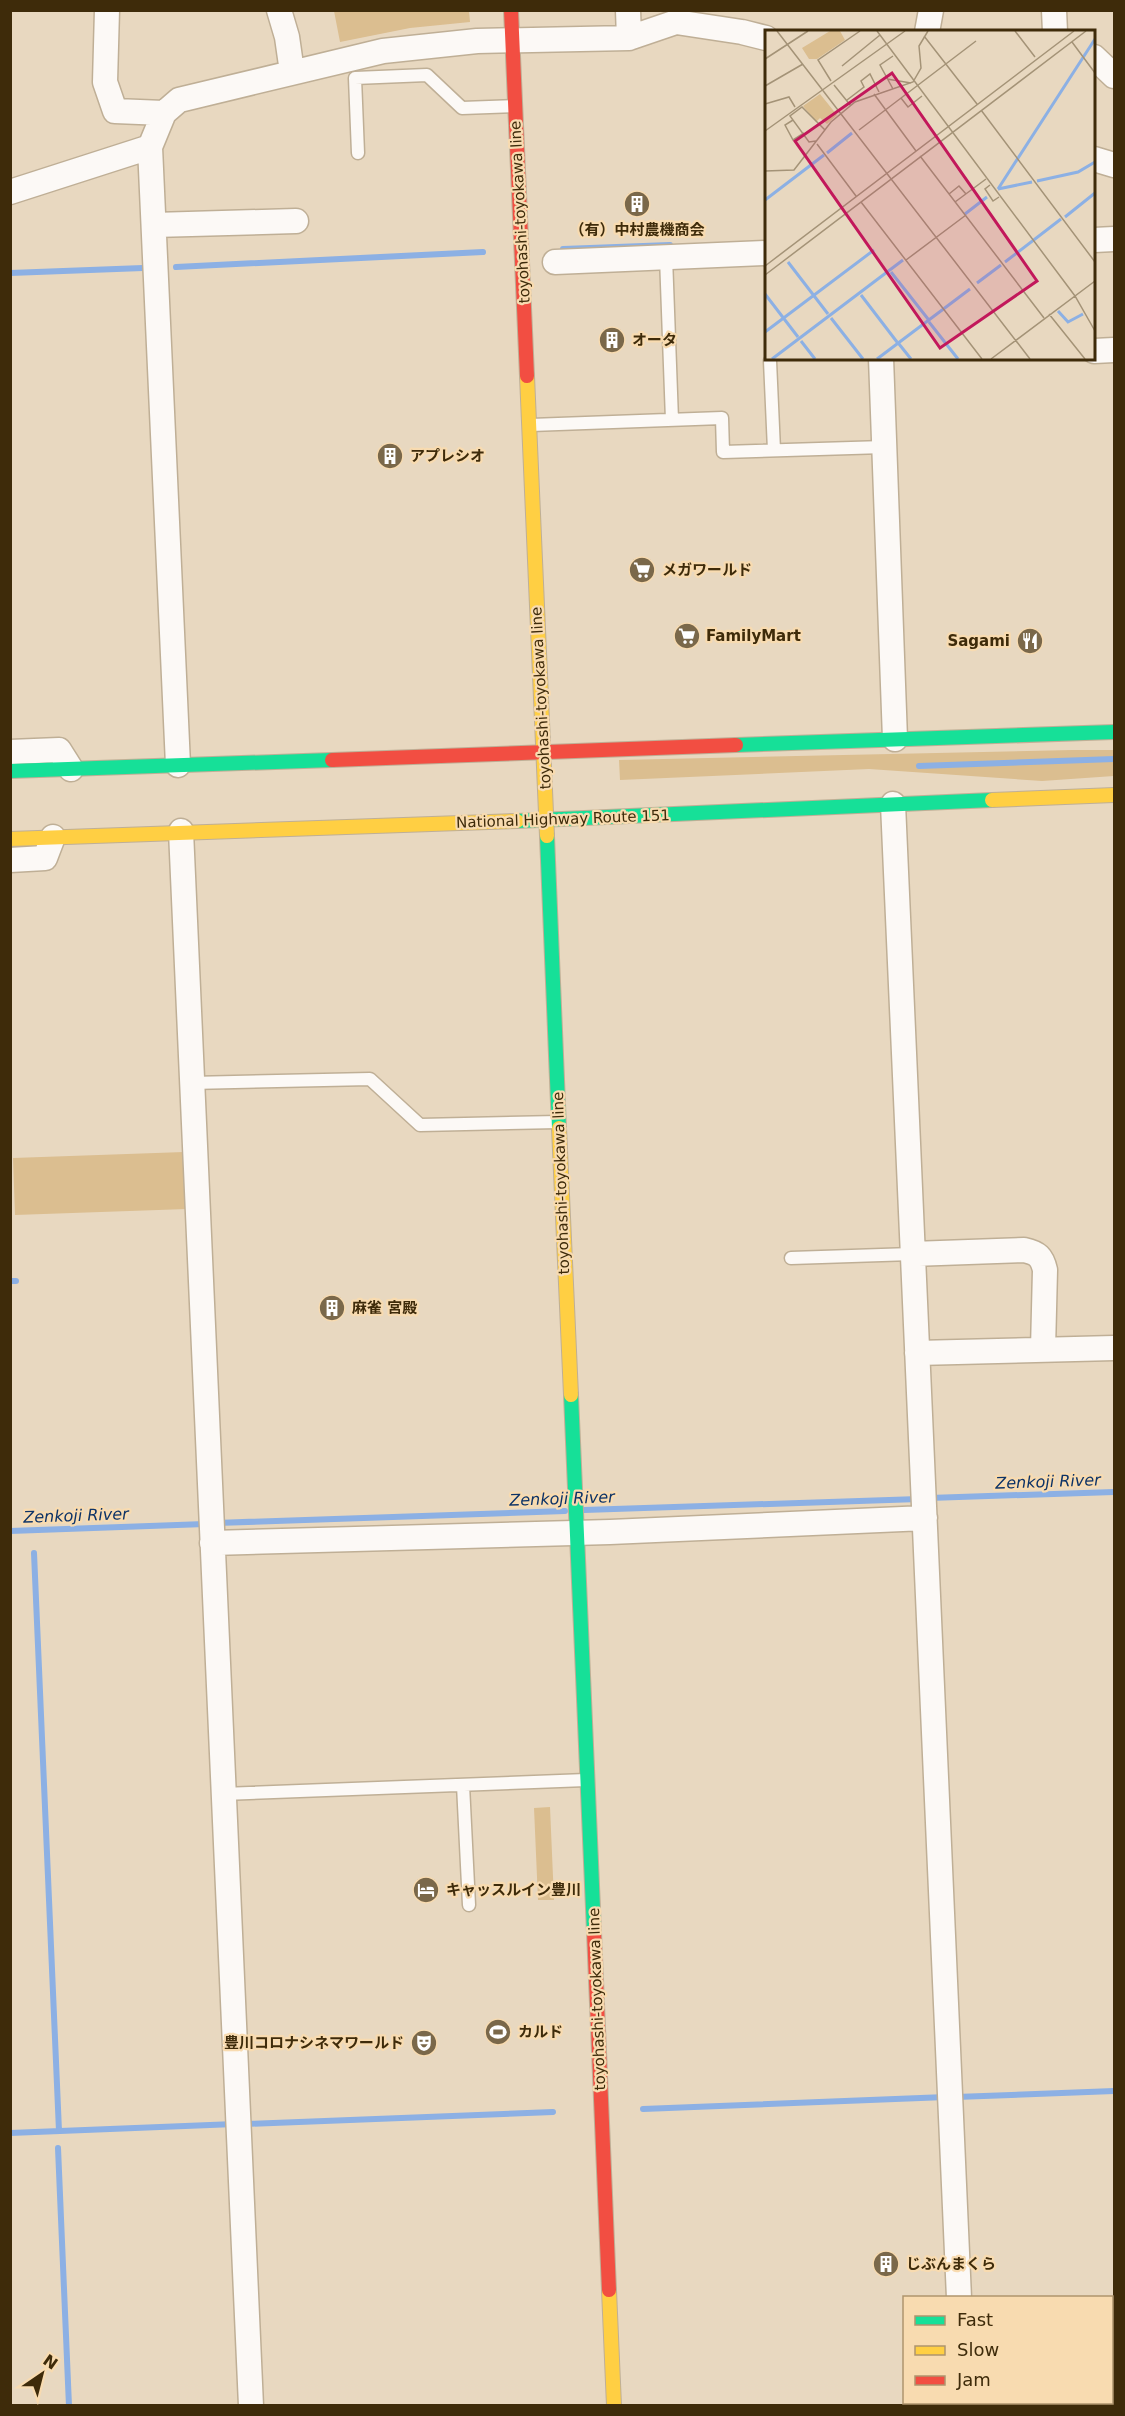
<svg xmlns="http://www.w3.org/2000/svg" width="1125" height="2416" font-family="'DejaVu Sans','Noto Sans JP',sans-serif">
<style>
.green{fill:#dbbe90}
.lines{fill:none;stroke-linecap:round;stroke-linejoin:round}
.stream{stroke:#8cb0e4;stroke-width:6}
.lane-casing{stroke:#bfaf96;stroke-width:15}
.street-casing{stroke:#bfaf96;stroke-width:27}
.fast-casing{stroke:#bfaf96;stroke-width:16}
.slow-casing{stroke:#bfaf96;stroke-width:16}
.jam-casing{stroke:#bfaf96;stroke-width:16}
.lane{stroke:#fcf9f6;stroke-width:12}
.street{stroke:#fcf9f6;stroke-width:24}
.fast{stroke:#16e098;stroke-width:14}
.slow{stroke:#ffcf43;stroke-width:14}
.jam{stroke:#f24e42;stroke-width:14}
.labels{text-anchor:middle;stroke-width:4.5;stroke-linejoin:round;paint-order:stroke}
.street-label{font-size:15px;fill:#3e2b0a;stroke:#f8dbb0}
.poi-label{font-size:15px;font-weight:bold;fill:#3e2b0a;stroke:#f8dbb0;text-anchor:start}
.water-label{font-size:16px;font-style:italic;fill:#0d3367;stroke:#f8dbb0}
.inset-river{fill:none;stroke:#8cb0e4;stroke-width:3}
.inset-road{fill:none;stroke:#a49377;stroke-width:1.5}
.view{fill:#c2185b;fill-opacity:0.15;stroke:#c2185b;stroke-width:3}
.inset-edge{fill:none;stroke:#3e2b0a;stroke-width:3}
</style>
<rect width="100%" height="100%" fill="#e8d8c0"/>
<!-- green -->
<path class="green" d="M334,11H469L470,22L410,28L340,42Z
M1072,750H1114V776L1042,781L869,769L620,780L619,760Z
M184,1152L187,1209L15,1215L13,1158Z
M550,1807L554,1900H538L534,1808Z"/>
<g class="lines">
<!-- stream -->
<path class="stream" d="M563,249L670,245
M176,267L483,252
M10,273L143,268
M919,766L1114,759
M10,1281H16
M929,1498L1114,1492
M584,1510L919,1499
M216,1523L565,1511
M10,1531L205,1524
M34,1553L59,2131
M956,2097L1114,2091
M643,2109L946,2097
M245,2124L553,2112
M10,2133L235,2124
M58,2148L69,2406"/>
<!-- lane casing -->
<g class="lane-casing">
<path id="lane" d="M358,153L355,78L427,75L462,108L514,106
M666,257L672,420
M770,361L774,450
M531,425L722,418L723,452L884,447
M191,1083L370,1079L420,1125L558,1122
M791,1258L912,1254
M463,1785L469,1905
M223,1794L586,1780"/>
</g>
<!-- street casing -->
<g class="street-casing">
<path id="street" d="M107,10L105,82L115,111L164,113
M279,10L287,37L292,72
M628,10L629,38
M1054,10L1055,32
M927,32L931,10
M1094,57L1114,76
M150,147L178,765
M1094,159L1114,165
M10,192L150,147L164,113L179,100L383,51L477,41L629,38L676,22L742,32L766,38
M154,225L296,221
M1094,240L1114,239
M555,262L766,253
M1094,351L1114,350
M881,358L895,739
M10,752L59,750L71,769
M893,804L959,2298
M181,831L251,2406
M10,860L45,858L53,837
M912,1254L1024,1250C1038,1253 1042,1257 1045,1270L1043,1349
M917,1353L1114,1348
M212,1543L610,1532L925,1518
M964,2402V2406"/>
</g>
<!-- fast casing -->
<g class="fast-casing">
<path id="fast" d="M736,745L1114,732
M10,771L332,760
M517,821L992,800
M547,836L559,1128
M571,1395L594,1932"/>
</g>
<!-- slow casing -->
<g class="slow-casing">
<path id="slow" d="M527,376L547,836
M992,800L1114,795
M10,839L517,821
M559,1128L571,1395
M609,2290L614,2406"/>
</g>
<!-- jam casing -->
<g class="jam-casing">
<path id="jam" d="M511,10L527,376
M332,760L736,745
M594,1932L609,2290"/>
</g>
<!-- lane -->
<use href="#lane" class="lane"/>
<!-- street -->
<use href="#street" class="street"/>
<!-- fast -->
<use href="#fast" class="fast"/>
<!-- slow -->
<use href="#slow" class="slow"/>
<!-- jam -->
<use href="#jam" class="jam"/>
</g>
<!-- icons -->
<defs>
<g id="building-disc" transform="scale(1.35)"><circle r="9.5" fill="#7a684a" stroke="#f8dbb0"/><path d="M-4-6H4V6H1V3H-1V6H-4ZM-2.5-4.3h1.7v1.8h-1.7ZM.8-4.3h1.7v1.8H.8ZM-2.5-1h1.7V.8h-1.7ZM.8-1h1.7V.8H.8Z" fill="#fff"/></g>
<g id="supermarket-disc" transform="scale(1.35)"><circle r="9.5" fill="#7a684a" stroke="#f8dbb0"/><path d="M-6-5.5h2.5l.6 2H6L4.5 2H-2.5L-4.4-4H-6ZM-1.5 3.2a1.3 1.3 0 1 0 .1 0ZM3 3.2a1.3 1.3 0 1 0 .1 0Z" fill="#fff"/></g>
<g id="restaurant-disc" transform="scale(1.35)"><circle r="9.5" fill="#7a684a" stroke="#f8dbb0"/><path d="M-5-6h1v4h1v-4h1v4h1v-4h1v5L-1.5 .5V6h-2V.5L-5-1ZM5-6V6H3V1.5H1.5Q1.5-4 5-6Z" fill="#fff"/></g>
<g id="hotel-disc" transform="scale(1.35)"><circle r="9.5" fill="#7a684a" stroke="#f8dbb0"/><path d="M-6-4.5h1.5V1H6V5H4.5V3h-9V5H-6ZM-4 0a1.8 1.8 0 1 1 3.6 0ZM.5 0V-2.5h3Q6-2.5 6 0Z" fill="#fff"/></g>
<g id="stadium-disc" transform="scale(1.35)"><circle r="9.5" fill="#7a684a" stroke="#f8dbb0"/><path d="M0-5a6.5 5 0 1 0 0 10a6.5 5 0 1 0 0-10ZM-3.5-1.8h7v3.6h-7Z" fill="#fff"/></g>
<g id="theatre-disc" transform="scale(1.35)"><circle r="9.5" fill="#7a684a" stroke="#f8dbb0"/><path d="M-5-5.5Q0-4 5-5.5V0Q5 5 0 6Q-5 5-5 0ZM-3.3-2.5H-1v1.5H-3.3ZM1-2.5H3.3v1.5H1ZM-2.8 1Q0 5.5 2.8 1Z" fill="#fff"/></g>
</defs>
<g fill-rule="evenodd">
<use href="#building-disc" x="637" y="204"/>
<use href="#building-disc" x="612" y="340"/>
<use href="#building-disc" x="390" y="456"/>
<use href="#supermarket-disc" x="642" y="570"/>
<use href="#supermarket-disc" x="687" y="636"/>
<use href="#restaurant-disc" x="1030" y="641"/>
<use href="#building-disc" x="332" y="1308"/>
<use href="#hotel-disc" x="426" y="1890"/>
<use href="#stadium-disc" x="498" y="2032"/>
<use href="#theatre-disc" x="424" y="2043"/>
<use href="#building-disc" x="886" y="2264"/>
</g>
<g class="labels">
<!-- street labels -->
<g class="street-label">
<text transform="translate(520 212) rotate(-93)" y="5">toyohashi-toyokawa line</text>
<text transform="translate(541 698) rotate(-93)" y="5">toyohashi-toyokawa line</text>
<text transform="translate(563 819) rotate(-2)" y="5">National Highway Route 151</text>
<text transform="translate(561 1183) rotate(-92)" y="5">toyohashi-toyokawa line</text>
<text transform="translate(597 1999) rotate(-92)" y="5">toyohashi-toyokawa line</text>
</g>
<!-- poi labels -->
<g class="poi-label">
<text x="637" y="235" text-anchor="middle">（有）中村農機商会</text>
<text x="632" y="345">オータ</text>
<text x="410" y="461">アプレシオ</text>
<text x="662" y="575">メガワールド</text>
<text x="706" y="641">FamilyMart</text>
<text x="1010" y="646" text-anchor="end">Sagami</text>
<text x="352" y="1313">麻雀 宮殿</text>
<text x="446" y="1895">キャッスルイン豊川</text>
<text x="518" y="2037">カルド</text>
<text x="404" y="2048" text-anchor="end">豊川コロナシネマワールド</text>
<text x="906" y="2269">じぶんまくら</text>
</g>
<!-- water labels -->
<g class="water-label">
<text transform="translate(1048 1481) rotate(-2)" y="6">Zenkoji River</text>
<text transform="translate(562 1498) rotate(-2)" y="6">Zenkoji River</text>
<text transform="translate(76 1515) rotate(-2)" y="6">Zenkoji River</text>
</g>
</g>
<!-- overview -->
<g transform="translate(765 30)">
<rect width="330" height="330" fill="#e8d8c0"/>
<path d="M65,1H75L80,10L52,29H44L37,18ZM55,64L72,85L62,94L55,88L51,92L38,76Z" fill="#dbbe90"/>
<path class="inset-river" d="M62,123L87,103M272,151L313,142L330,132M233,159L267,152M233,159L330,9M0,170L59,125M200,184L222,167M300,187L330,163M23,232L63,284M240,232L296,189M126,242L163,289M212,253L236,235M0,264L33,307M96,265L132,312M293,281L303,292L318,284M66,288L98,329M164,292L193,329M0,302L109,220M36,311L50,329M134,314L146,329M7,329L138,230M112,329L205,259"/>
<path class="inset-road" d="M12,1L265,329M112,1L310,266L330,301M250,1L270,27M159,6L212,74M307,12L330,43M0,29L43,1M77,36L115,5M122,49L146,53M66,51L53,30L95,1M69,55L86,76M0,56L38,34M128,59L115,35L128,26M109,64L151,121M136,68L143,77L157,66M82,70L99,57L96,51L105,44L114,62M0,74L24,67L30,77M216,80L330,232M28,90L20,95L28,110L39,103M94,100L211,11M0,101L140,1M51,111L44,112L25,86L37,77L60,100M52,114L91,166M155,126L279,288M0,141L29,140L66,92L90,72L148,52L156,38L154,16L163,1M225,155L220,159L228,171L234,167M184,164L194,156L201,164M96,172L217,329M190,172L221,149M141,230L201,185M0,236L309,1M0,245L321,1M284,284L320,329M226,329L330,251"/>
<path class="view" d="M127,43L272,251L175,318L30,111Z"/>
<rect width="330" height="330" class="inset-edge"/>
</g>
<!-- border -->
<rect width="1125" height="2416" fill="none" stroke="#3e2b0a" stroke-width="24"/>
<!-- legend -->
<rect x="903" y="2296" width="210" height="108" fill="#f8dbb0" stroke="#ae956e" stroke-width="1.5"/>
<rect x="915" y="2316" width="30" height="9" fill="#16e098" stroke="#ae956e" stroke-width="1.5"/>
<text x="957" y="2326" font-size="18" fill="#3e2b0a">Fast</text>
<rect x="915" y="2346" width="30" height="9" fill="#ffcf43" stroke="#ae956e" stroke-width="1.5"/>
<text x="957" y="2356" font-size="18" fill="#3e2b0a">Slow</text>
<rect x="915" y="2376" width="30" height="9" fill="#f24e42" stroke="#ae956e" stroke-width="1.5"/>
<text x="957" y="2386" font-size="18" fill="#3e2b0a">Jam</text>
<!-- north arrow -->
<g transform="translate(42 2374) rotate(35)" stroke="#f8dbb0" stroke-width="4.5" paint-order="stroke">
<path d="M0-4.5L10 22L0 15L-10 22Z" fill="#3e2b0a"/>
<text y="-9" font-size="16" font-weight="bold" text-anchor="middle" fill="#3e2b0a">N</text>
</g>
</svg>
